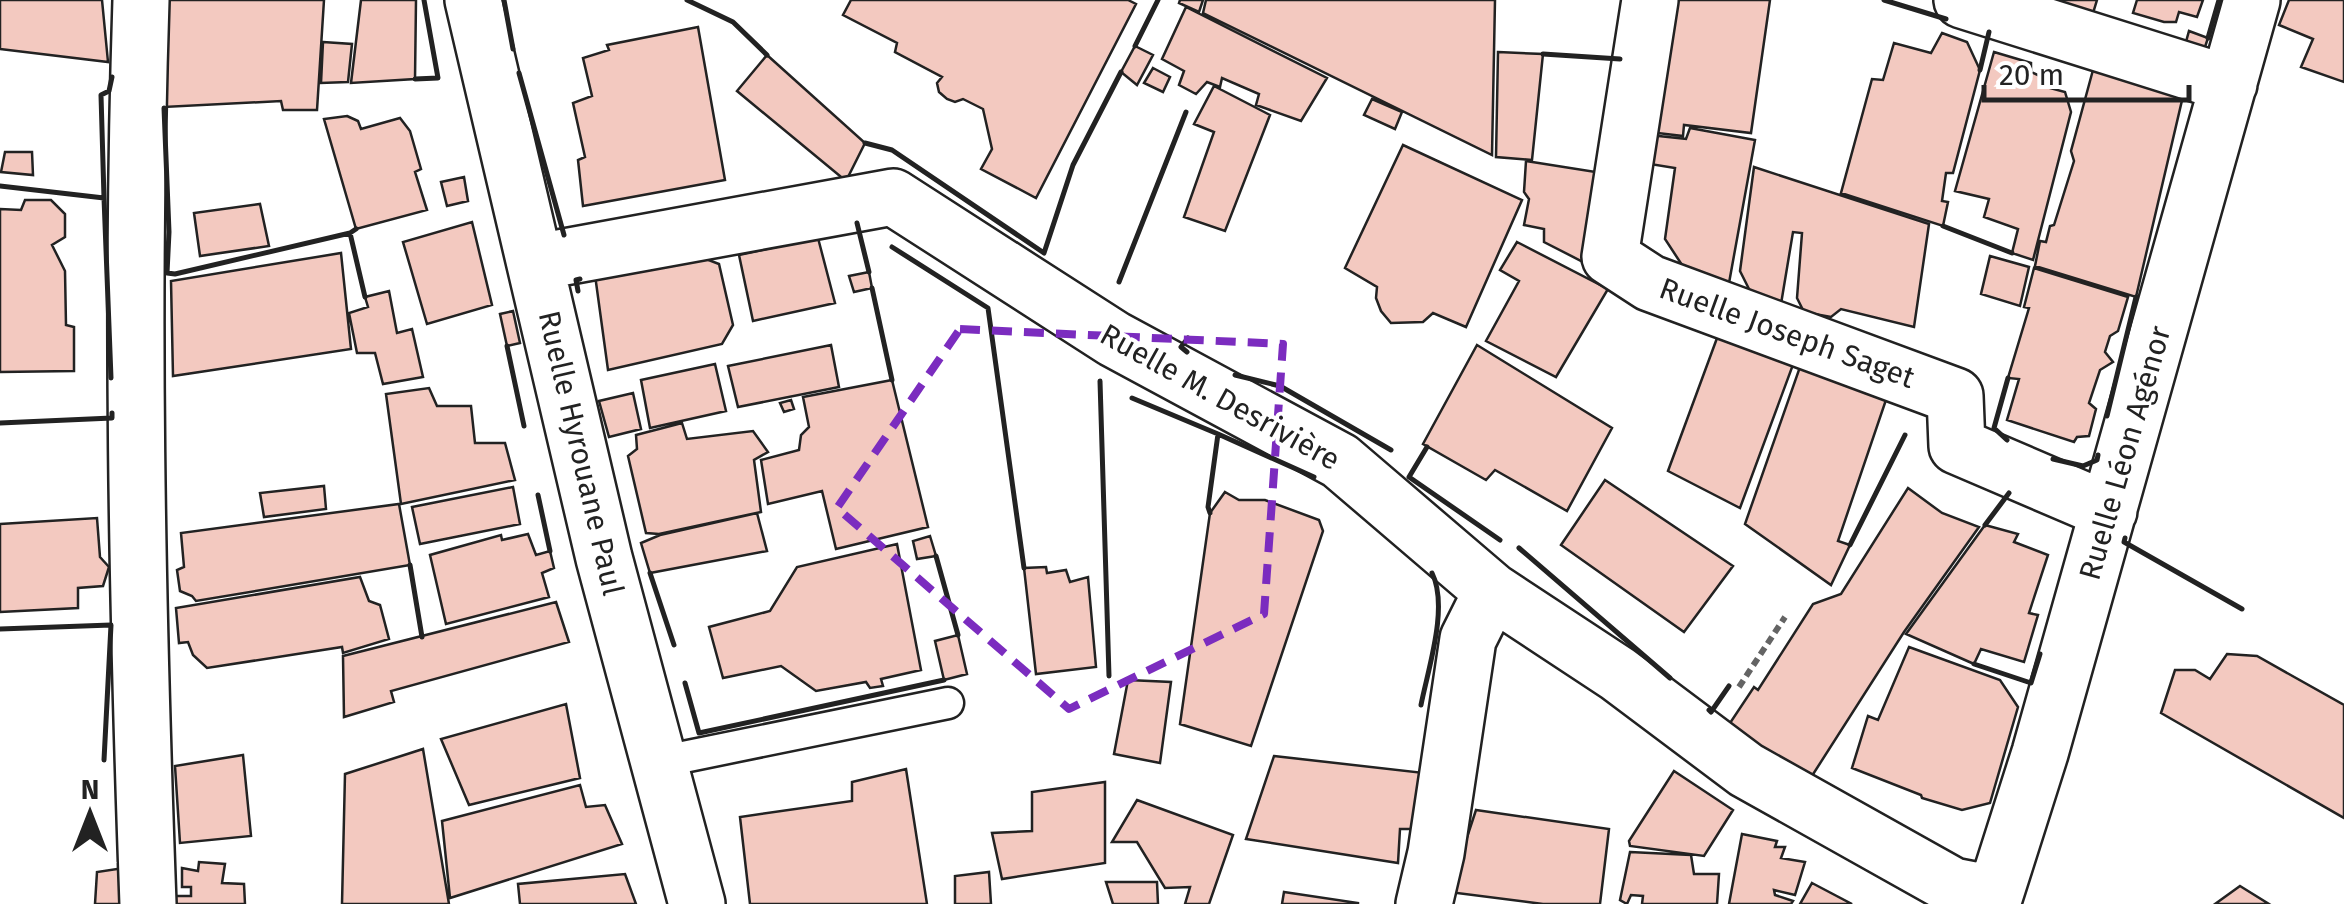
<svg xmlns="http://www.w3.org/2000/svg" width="2344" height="904" font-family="'Fira Sans',sans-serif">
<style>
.building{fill:#f3c9c0;stroke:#222;stroke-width:2.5}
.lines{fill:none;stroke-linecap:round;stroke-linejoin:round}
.lane-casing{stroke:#222;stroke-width:35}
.street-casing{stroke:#222;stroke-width:60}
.path{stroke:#646464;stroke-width:6;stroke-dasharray:8 5;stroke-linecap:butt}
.lane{stroke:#fff;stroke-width:30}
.street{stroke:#fff;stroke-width:55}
.wall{stroke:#222;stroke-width:5}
.marked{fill:none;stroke:#7b2cbf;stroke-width:8;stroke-dasharray:20 12;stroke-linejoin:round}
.labels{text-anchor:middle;stroke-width:8;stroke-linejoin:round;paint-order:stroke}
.street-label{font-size:30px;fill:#222;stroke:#fff}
</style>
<rect width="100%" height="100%" fill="#fff"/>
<!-- building -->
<path class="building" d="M0,0H102L108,62L0,49Z
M165,0H324L317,110H283L281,101L164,107Z
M361,0H416L415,79L351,83Z
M851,0H1128L1136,4L1036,198L981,169L992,149L983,109L963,99L955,102L947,99L939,92L937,83L942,77L895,52L897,43L843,15Z
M1180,0H1203L1199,12L1179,3Z
M1206,0H1495L1492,155L1203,13Z
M1672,0H1770L1751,133L1684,125L1683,136L1649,132Z
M2015,0H2097L2090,23Z
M2137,0H2203L2197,17L2179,12L2176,22H2164L2133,13Z
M2289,0H2344V82L2301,67L2313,39L2279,25Z
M1186,7L1327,78L1301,121L1256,105L1259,94L1222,78L1220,87L1207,82L1196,94L1179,85L1184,71L1162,59Z
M698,27L725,180L583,206L578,160L585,157L573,103L592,96L583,58L609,50L607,45Z
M2189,31L2208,38L2203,53L2184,49Z
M1942,33L1967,42L1980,70L1953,173H1946L1942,201L1948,202L1943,226L1841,193L1872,79L1883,80L1894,43L1931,53Z
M323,42L352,44L348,82L321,83Z
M1135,46L1153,55L1137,85L1121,72Z
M1498,52L1543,54L1532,160L1496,157Z
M1994,52L2031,63V72L2040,76L2046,87L2065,92L2071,112L2033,260L2012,253L2018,229L1984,217L1989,199L1955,191Z
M767,55L865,143L846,181L737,91Z
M1153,68L1170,77L1163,92L1144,83Z
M2093,70L2183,96L2136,297L2035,266L2040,241L2046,242L2050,226L2054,225L2074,161L2071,151Z
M1214,86L1270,115L1225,231L1184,217L1214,132L1194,124Z
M1372,99L1402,112L1395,129L1364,115Z
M347,116L358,121L361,129L400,118L410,131L421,169L415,172L427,210L356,229L324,119Z
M1690,128L1755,140L1729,283L1684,268L1665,239L1675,168L1650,164L1649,135L1686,139Z
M1403,145L1522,200L1466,327L1433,313L1423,322L1391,323L1381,311L1376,298L1377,287L1345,268Z
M5,152H32L33,175L1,172Z
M1526,161L1602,173L1587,264L1544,242V229L1524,225L1529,199L1524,192Z
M1754,167L1929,224L1914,327L1841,309L1831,317L1804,312L1797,298L1802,233L1793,232L1781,304L1754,299L1740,271Z
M464,177L468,201L447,206L441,182Z
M25,200H51L65,214V237L52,245L65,271L66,325L74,327V371L0,372V209L21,210Z
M260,204L269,246L200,256L194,213Z
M472,222L492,305L427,324L403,242Z
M818,238L835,303L753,321L739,255Z
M1517,242L1608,289L1556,377L1486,341L1519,281L1500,270Z
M341,253L351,349L173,376L171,281Z
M693,254L719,264L733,325L722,344L608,370L595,275Z
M1990,256L2029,267L2020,306L1981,294Z
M2034,268L2128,297L2118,331L2110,336L2105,352L2113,362L2100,370L2089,403L2096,409L2089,436L2077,437L2074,442L2007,420L2019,379L2008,378L2029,308L2024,307Z
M869,272L872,288L854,292L849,276Z
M389,291L397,333L412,329L423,377L383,384L375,353H357L349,313L368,307L365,297Z
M513,311L520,343L507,346L500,314Z
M1720,330L1794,362L1740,508L1668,471Z
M831,345L839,387L738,407L728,366Z
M1477,345L1612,428L1567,511L1495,470L1486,480L1423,444Z
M715,364L726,411L650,428L641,380Z
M1801,364L1888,394L1838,541L1850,545L1831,585L1745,524Z
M892,380L928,527L836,549L822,491L768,504L761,460L799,450L801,435L809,427L803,397Z
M429,388L437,406H471L475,443H505L515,480L401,504L386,394Z
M633,393L641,429L609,437L599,401Z
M791,400L794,409L784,412L780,403Z
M682,423L687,439L753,431L768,452L754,460L761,512L659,534L646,533L628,456L637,449L636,435Z
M1605,480L1733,566L1684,632L1561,545Z
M324,486L326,509L264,517L260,493Z
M513,487L520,524L420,544L412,507Z
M1908,488L1942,513L1979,527L1904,632L1810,779L1726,729L1754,687L1758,690L1813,604L1841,594Z
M1225,492L1239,500H1265L1319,520L1323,531L1251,746L1180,724L1210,513Z
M399,504L410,565L196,601L192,596L180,591L177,570L184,567L181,533Z
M757,513L767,551L650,573L641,543L660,535Z
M97,518L100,557L109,567L103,586L78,588V608L0,612V524Z
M1985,525L2018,534L2014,542L2048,555L2029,613L2038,615L2024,662L1981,649L1974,664L1906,634Z
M528,534L536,555L550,551L554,568L542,573L549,597L446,624L430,555L501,535L502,540Z
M930,536L936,556L917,559L913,541Z
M897,544L921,670L881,679L883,686L870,688L866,682L816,691L781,666L723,678L709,627L770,611L797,567Z
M1046,567L1047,573L1066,570L1070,582L1088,577L1096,667L1036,674L1024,568Z
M360,577L369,601L380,605L389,639L343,653L342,647L207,668L193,655L188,642L179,643L176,608Z
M556,602L569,642L391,691L394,702L344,717L343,656Z
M958,635L967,674L944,680L935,641Z
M1909,647L2000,680L2018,707L1990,803L1962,810L1922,798L1921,795L1852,768L1868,716L1878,720Z
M2227,654L2257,656L2344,705V818L2161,713L2175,670H2195L2210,679Z
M1128,680L1171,682L1160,763L1114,754Z
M566,704L580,778L469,805L441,739Z
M423,749L449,904H342L345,774Z
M243,755L251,836L180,843L175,766Z
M1274,756L1433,774L1428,829H1400L1398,863L1246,839Z
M906,769L927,904H750L740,817L852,801V782Z
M1674,771L1733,810L1704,856L1630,846L1629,841Z
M1105,782V863L1002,879L992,833L1032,831V792Z
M580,785L586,807L605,805L622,844L450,898L442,821Z
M1137,800L1233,835L1209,904H1185L1190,887L1165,888L1137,842H1112Z
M1476,810L1609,829L1600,904H1543L1449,892Z
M1742,834L1777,841L1775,847H1785L1781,858L1805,862L1795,895L1774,890L1775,895L1793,901L1791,904H1729Z
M1630,852L1691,855L1694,874H1719L1717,904H1642L1643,896L1631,895L1627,904L1620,900Z
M170,861L167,896H191V887H182V868L198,871L199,862L225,864L222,883L244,884L245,904H95L97,872Z
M989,872L991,904H955V876Z
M625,874L636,904H520L518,884Z
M1106,882H1157L1158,904H1113Z
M1812,883L1852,904H1800Z
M2240,886L2269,904H2215Z
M1284,892L1358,903V904H1282Z"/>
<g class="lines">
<!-- lane casing -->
<g class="lane-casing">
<path id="lane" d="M659,762L948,703"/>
</g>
<!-- street casing -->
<g class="street-casing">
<path id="street" d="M141,0C131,301 137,603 148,904
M473,0L604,558L697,904
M1650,0L1610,257L1650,283L1955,396L1957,446L2109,511
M1962,0L2229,84
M537,262L893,197L1114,339L1340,461L1492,591L1618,674L1746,770L1953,886L1994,894
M1424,904L1436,853L1468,639L1492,591
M1992,904L2040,753L2252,0"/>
</g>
<!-- path -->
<path class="path" d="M1739,687L1785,617"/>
<!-- lane -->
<use href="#lane" class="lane"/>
<!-- street -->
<use href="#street" class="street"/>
<!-- wall -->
<path class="wall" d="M504,0L513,49
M687,0L733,22L767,55
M1884,0L1946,19
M2208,38L2219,0
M1135,46L1158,0
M1543,54L1620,59
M1980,70L1989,32
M519,73L564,235
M415,79L438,78L424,0
M164,108L169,232L167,273L175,274L350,233L356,229
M865,143L892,150L1044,253L1073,165L1121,72
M0,186L104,198L101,95L109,91L112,77
M104,198L111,378
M857,223L869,272
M1943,226L2012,253
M350,233L365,297
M892,247L988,308L1024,568
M1119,282L1186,112
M872,288L892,380
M578,291L576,280L580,279
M507,346L524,426
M1187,352L1181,347L1188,338
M1235,375L1280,386L1391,450
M1100,381L1109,676
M1132,398L1218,434L1208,507L1210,513
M2107,416L2136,297
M0,423L112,418V413
M1218,434L1314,477
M2007,440L1994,428L2008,378
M1427,447L1409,477L1500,540
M2053,459L2083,466L2097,460L2098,455
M538,495L550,551
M1985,525L2009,493
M2125,538L2124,542L2242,609
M1850,545L1905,435
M1519,548L1670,678
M936,556L958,635
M410,565L422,637
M650,573L674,645
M0,629L111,625L104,760
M1974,664L2031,683L2040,654
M685,683L699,733L944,680
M1421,705C1428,669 1449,607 1432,573
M1709,710L1711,712L1729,686"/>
</g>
<!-- marked area -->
<path class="marked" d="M960,329L1283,344L1264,614L1069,709L837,508Z"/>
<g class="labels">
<!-- street labels -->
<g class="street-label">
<text transform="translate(1787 333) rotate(20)" y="10">Ruelle Joseph Saget</text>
<text transform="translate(1220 397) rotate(29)" y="10">Ruelle M. Desrivière</text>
<text transform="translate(581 453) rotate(77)" y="10">Ruelle Hyrouane Paul</text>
<text transform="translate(2125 453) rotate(-74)" y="10">Ruelle Léon Agénor</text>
</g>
</g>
<!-- north arrow -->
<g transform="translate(90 814)" stroke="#ffffff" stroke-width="8" paint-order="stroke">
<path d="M0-8L18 38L0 25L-18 38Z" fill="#222222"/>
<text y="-15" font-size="28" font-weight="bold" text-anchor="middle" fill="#222222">N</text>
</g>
<!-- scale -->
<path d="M1984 85v15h205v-15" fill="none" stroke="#222222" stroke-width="5"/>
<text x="1999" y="85" font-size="30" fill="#222222" stroke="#ffffff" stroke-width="8" paint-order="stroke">20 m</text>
</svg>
